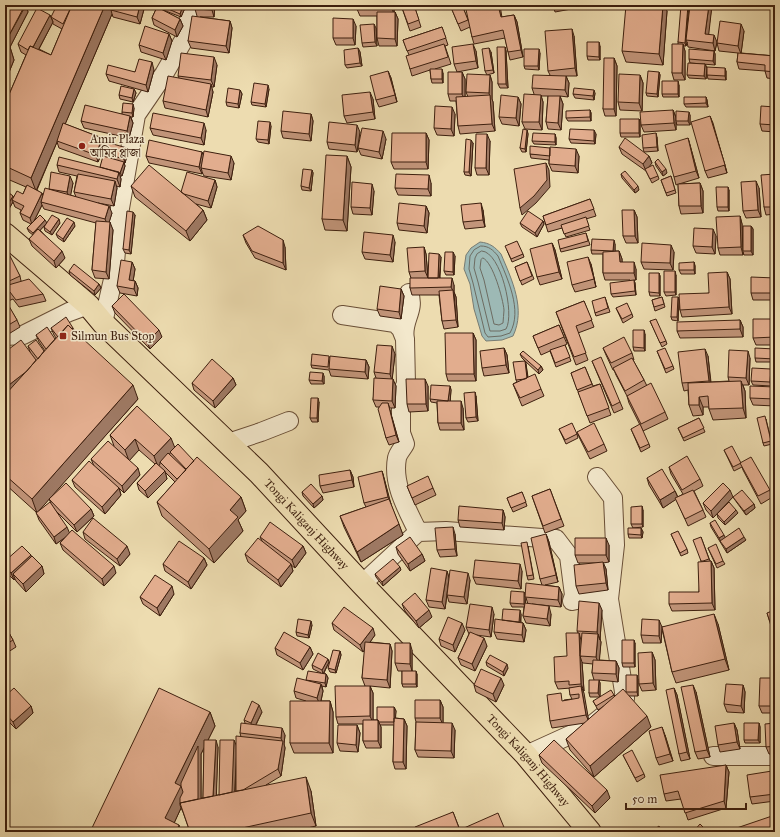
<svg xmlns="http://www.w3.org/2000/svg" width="780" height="837" font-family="'IM FELL Great Primer','Noto Serif Bengali',serif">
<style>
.water{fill:#9db9b5;stroke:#777b72}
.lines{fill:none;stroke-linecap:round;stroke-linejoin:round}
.shore{stroke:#6d6c62;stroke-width:1}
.street-casing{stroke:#694e36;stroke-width:20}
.primary-casing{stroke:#3d1f0e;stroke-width:24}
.street{stroke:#f3e8cc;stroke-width:18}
.primary{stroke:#eddcb0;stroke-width:22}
.wall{fill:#c2957a;stroke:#3d1f0e;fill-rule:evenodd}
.shaded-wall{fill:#9e7963;stroke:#3d1f0e}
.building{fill:#e2ad8e;stroke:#3d1f0e}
.poi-dot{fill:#8f2418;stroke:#f3e8cc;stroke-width:1.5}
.labels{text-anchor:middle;stroke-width:3;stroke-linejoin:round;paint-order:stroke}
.poi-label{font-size:12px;fill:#3d1f0e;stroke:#f3e8cc;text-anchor:start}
.street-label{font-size:12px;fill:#3d1f0e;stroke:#f3e8cc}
</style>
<rect width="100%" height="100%" fill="#eddcb0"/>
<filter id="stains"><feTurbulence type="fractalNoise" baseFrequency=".005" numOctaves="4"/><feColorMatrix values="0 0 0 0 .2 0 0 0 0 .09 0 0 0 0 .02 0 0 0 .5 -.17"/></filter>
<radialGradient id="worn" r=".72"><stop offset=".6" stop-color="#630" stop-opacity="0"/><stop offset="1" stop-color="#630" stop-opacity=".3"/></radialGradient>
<!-- water -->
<path class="water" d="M480,242C490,243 495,247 501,254C512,280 526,309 513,336L502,340L486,341L482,336L474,309L470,284L464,269L466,255L471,248Z"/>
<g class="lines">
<!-- shore -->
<path class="shore" d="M481,246C489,246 493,250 498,256C507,278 523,310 510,333L501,336L488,337L485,333L473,283L469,269L470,256L474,250Z
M482,251C501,252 515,314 506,329L500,331H490L478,282L474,268L475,258L477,254Z
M483,258C493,262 503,299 504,310C504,314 503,319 503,323L499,325L494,324L484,280L480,268L481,260Z"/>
<!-- street casing -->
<g class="street-casing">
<path id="street" d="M342,315L395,323L401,329L405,339L406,384L401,394V433L405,444C403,448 398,453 397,458C392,484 407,509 418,532
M103,323L114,275L119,214L136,115L164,74L186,36L191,5
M5,336L23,335L69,312L88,305
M405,339C401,321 416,311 409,293
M228,443L261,432L289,421
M362,584L418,532L446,531L556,539L569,556L574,595L572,601L586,598L609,599
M526,755L592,725L625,698L609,599L615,545L613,498L597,477
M713,756H775"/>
</g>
<!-- primary casing -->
<g class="primary-casing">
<g id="primary">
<path id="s1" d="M5,234L88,305L103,323L259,473L362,584L526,755L590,832"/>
</g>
</g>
<!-- street -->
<use href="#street" class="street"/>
<!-- primary -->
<use href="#primary" class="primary"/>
</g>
<!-- wall -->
<path class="wall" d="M26,5L28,12L10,47L14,60L5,82V12Z
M112,5H143L144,9L140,24L113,17L112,14L65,124L102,138L105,145L98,162L59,148L57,142L37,190L43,195L49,190V189L73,183L70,195L76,197L74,192L77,176L59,172L57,165L100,168L104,156L103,153L128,152L125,163H124L125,166L122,176H120L121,179L120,187L116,186L117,188L114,206L98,203L112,213L109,222L113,230L109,279L95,278L92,270L96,223L44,209L42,205L34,221L47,223H60L52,235L45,231L44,227L46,224L40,230L65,258L56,268L32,246L29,239L33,235L29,232L27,228L31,224L23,220L20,213L21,210L15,207L13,202L7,212L5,211V190L14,197L23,194L26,187L5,178V104L26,55L21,52L18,44L50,15L53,22L39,49L51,55L62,29L53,24L51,17L111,7Z
M155,5H184L185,8L181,17L158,8L180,19L183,26L177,37L154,25L152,18L157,7H156Z
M215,5L214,17H200L230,21L232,28L229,53L191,48L188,41L197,16L195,9Z
M357,5H394V12H395L398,19L397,46H379L377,38V16H360L357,9Z
M401,5H414L421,27L410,31Z
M450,5H462L468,20L502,17L514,15L517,22L523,57L510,60L508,52L505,38L474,44L472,37L470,27L461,31Z
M553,5H593L555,12Z
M712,5L708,34L717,42L715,51L688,47L687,42L686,46H683L685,51V80H674L672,73L678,44V42L690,8Z
M667,11L663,65L626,62L622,51Z
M356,26L355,45H336L333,38Z
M442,27L448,45L445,46L451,64L435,69L443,73V83H432L431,79L430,70L412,76L410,69L409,55L403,40Z
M376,28L377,46L363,47L362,43Z
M744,31L741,53L775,56V79L767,78L765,71L739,69L737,62L738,53L719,51L717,43Z
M169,34L172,41L166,60L141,52L139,45Z
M574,36L577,76H566L569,83L568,97L560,96L563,104L561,130L548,129L546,122L548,96H541L543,102L542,130L525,129L522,122L534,94L532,88L550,75L548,71Z
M600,46V60H588L587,56Z
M505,47L506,51L508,88H500L498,84Z
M358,48L360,52L362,66L347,68L345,65Z
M476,51L478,68L457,72L454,64Z
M714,51L715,54V65L690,63L689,59Z
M491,52L494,73L487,75L485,71Z
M540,53L539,70L525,69L524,66Z
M614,58L617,66L616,116H605L603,109Z
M705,64L707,68L706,79L689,78L687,75Z
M217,65L214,87H211L213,92L208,117L165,108L163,101L179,78L178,76Z
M154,70L148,92L109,81L106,74L135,72Z
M388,71L391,78L397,102L379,107L376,100Z
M726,71V80L708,79L707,75Z
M462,72L465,79V97H468L466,92L490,75L492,82V99L493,102L495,131L460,134L458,126L456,101H450L448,94Z
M659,72L660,75L658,97L647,96L646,93Z
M640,75L643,83L642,111L620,110L618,102Z
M679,85V97H663L662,94Z
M134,89L136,93L133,102L120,99L119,95Z
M269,89L266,107L252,105L251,102Z
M240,90L242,94L239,108L227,106L226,102Z
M595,93L594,100L575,98L573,94Z
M518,97L521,104L519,126L502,124L499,117Z
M706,97L707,100L708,107H686L684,104Z
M373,99L375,119L347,123L344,116Z
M775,107V132L762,131L760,124Z
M134,108L133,117H131L133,123L129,138L84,128L81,121L122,114V112Z
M590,110L591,113V121H568L566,118Z
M673,110L676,117L690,115V125H677L676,122V130L644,132L641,125Z
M311,114L313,121L311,141L283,138L281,131Z
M455,114L454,136L437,135L434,128Z
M710,116L727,173L708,178L705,171Z
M639,119L640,122V137H621L620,133Z
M271,126L269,144L258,142L256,139Z
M150,128L206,130L204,145L153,135Z
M527,130L528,134L526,152H522L520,148Z
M360,132L357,152L329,149L327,142Z
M426,133L429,140L428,169H394L391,162Z
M555,134L556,138V145L534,144L532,141Z
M596,134L595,144L571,143L569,139Z
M657,137L658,151L644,152L643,148Z
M688,138L690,145L699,178L679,184L700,183L703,191V213L681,214L679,206L678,184L676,185L674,177Z
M386,139L382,159L361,155L358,148Z
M490,141L489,175H477L475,168Z
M473,143L471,176L465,175L464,172Z
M619,147L649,156L652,163L648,167L658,176L659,179L652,183L646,171L622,154Z
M202,152L203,155L234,163L231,180L204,176L202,172V174L149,163L146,156Z
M530,154L579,156L578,173L552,171L549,164V160L531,158Z
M347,156L351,167L347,231L325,230L322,219Z
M655,162L667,173L663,176L656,166Z
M312,170L313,173L311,191L302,190L301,186Z
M621,174L639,190L635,193L622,178Z
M775,174V214L766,215L764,207Z
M671,176L676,193L667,196L661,180Z
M215,180L217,187L211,208L196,204L203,210L207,220L190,241L135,197L131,186L181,192Z
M431,183V196L398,195L395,188Z
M759,188L761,217L746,218L743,211Z
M729,190V211H718L717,207Z
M374,191L372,215L353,214L351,207Z
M590,199L596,216L586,219L590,230L566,237L562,228L548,232L543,216Z
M426,206L429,213L427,233L399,230L397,223Z
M483,210L485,227L465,229L463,222Z
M634,210L637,217L638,243H626L623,236Z
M135,215L131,254L125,253L123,249Z
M740,216L742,224L743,247L751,226L753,229V255H744L743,252V255H720L718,248Z
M543,221L544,224L537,237L522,227L520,223Z
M75,226L64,242L58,238L56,234Z
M586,233L590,245L561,252L560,249Z
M243,235L285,247L286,270L255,258L246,243Z
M716,236L715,254L696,253L693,246Z
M395,242L393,262L365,259L362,252Z
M552,243L555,250L562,279L540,285L537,277Z
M615,244V251H619L622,259V262L636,269V280H634L635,283L636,295L613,297L611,294L630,280H605L603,273V254H592L591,250Z
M424,247L426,254L428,278L441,257L440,278L454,285V292L456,297L458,327L444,329L442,321L439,295H412L410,288L411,278L409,272Z
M507,250L523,254L524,257L512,262Z
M5,251L20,276L21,281L43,294L46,301L19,307L13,299L6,302L17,320L20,327L7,335L5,331Z
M674,252L673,270L644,269L641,262Z
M455,256L454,275H446L444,271Z
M132,262L135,269L133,281H135L138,288L137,296L120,293L117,286Z
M527,262L534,279L522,285L515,267Z
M694,262L695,266V274H681L679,270Z
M591,264L596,287L575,292L572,285Z
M69,271L99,284L101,288L95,295L70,275Z
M727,272L730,279L732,314L682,317L680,310L679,303L678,321L672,320L671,317L678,297L679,300L709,293Z
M659,273L660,276V296H650L649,292Z
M676,275V295L666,296L664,292Z
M775,278V300H753L751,293Z
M401,289L404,296L401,319L380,316L377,309Z
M605,297L610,312L596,316L595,313Z
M662,297L665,307L655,311L652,300Z
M584,301L594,327L578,333L588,360L576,365L556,312Z
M112,306L162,337L150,349L115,313Z
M616,308L632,314L633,317L623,323Z
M775,319V345H756L753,338Z
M740,320L743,327V337L680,338L677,331Z
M650,321L666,341L667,344L662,347Z
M559,325L567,344L565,345L571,361L556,367L550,351L541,355L533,336Z
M51,328H73L75,332L138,399L38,511L51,503L49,499L91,509L94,516L77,532L55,510L69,533L116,573L104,586L63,550L60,543L64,538L56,544L39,520L36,512L5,484V352H30L28,346L44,351H45L39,342L36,335L55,339L56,338L54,335Z
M473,333L476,340V381H448L446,374Z
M645,334V351H634L633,347Z
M504,348L507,355L509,373L484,376L482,368Z
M603,348L632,353L634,360H633L644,380L647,386L665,412L668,419L643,431L629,403L627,396L616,375L614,370H613L606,355Z
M775,349V362H756L755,358Z
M657,351L673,366L674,369L666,373Z
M395,354L392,379L396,386L395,408H389L399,442L389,445L386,438L379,407H376L373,400L376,378L374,372Z
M520,354L541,366L543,370L539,374L525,361L526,364L528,377L541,389L544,396L522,406L513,384L517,382L516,380L525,361L522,358Z
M708,356L711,382L729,381L728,377L750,358L749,385H743L745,391L746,418L713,420L709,409V407H703V415L693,416L689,405L688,390L684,391L682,383Z
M330,357L366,360L369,367L368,379L331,376L329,370L312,368L311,365Z
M592,361L620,402L623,409L614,413Z
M585,367L593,386L600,384L611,415L590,423L571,373Z
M772,373L771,386L753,385L751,381Z
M324,376V384H311L309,380Z
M233,378L236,385L215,408L194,390L192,383Z
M428,386V411L409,412L407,404Z
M450,386L451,390L450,401L463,408L464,430H440L438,423L437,403L431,402L430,399Z
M775,387V406L753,405L750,398Z
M476,396L478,421L468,422L466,418Z
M319,402L318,422H312L310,418Z
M137,406L175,448L194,461L241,497L246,511L238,520L243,531L214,563L162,516L157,502L175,482L165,472L167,479L148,498L139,490L137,483L155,464L139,450L129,460L140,475L124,493L119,488L121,495L105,514L75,487L72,480L94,466L91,459L114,446L110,435Z
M699,418L705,432L684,441L678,428Z
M766,419L772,444L764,446L763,443Z
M559,429L577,434L578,438L566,444Z
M631,429L649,444L650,447L641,452Z
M577,432L604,444L607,451L590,459L580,439Z
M724,450L741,463L770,490L771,495L775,491V503L771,498L761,504L743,470L742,467L734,471Z
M669,467L700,479L703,486L694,491L703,510L706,517L688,526L676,499L663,508L649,485L647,478L675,491L678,497L683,494L671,474Z
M350,470L353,477L354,487L323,493L320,486Z
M382,471L384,478L390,502L403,535L361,562L344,527L340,516L366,507L364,503Z
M407,486L433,488L436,495L415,505Z
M550,489L564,526L545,533L532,496Z
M302,492L322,496L323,500L314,508L303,496Z
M522,492L527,506L513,512L507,498Z
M733,497L713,518L706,510L703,503Z
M733,497L754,504L755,508L746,515L735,500Z
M503,510L505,517L504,530L460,527L458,520Z
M643,510V527L633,528L631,524Z
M738,513L725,525L718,518L717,514Z
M710,523L725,538L746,540L727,553L711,527Z
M641,528L643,532L642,538H629L628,534Z
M83,532L130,554L120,566L85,539Z
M455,534L457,556L440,557L437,550Z
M546,534L549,542L558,582L545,585L559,587L562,594L561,607L532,604L551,614L550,626L526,623L523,616L524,607H512L510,603L524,592L525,595L542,585L540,579ZM526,598L528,604L525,603Z
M671,534L687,549L688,553L681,556Z
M260,537L303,546L306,553L295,568L291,565L293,571L281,587L248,562L245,554L262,541Z
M701,537L710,561H711L714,568L715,610L672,611L669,604L699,592L701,561Z
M609,545V562L603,563L606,569L608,590L579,594L576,586L601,563H578L575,555Z
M528,546L534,579L528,580L527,576Z
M396,547L422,554L425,561L410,571L398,554Z
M708,548L723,561L725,564L717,568Z
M31,557L42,566L44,574L26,592L16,581L15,579L14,580L5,571V561Z
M204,558L207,565L191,589L165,571L163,564Z
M401,570L383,586L376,577L375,574Z
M447,571L449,578L470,580L467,604L449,602L447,595L448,589L445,609L429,607L426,600Z
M522,571L521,589L476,584L473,577Z
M174,594L160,616L143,604L140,597Z
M402,604L432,617L419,628L405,611Z
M602,610L600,640L601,642L599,660L616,661L619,668L618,682L599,680L600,683V697H590L589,693L594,680L592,673L593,664L583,663L582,662L584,691H583L588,720L604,706L598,710L593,701L614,695L615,696L626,692L638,679V696H629L651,727L594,777L570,750L566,739L585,723L552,728L550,721L564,700L572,699L570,695L571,688L558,689L555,682L578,633L577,631Z
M767,613L775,619V624L771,626Z
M494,614L491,637L476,635L487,646L475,671L461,665L458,658L469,634L466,627Z
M521,614V622L523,623L526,630L524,642L497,639L494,632L502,620Z
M332,623L375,635L370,642L390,644L392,651L390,688L370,686L373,693V720H377L394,707L396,711L395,718L404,719L407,726L406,769H395L393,762L394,725H380L381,727V748H366L363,741V724H338L336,717L365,686L362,678L365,650L363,652L334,630Z
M718,624L729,670L676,683L672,672L662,629L661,643H643L641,635L662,627Z
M312,625L309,638L297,636L296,632Z
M5,626L13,640L16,647L5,654Z
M465,630L455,652L441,646L439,639Z
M635,643V667H623L622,663Z
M310,647L313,654L303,670L277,655L275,648Z
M412,650V671L417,674V687H403L402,684V671H398L395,663Z
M340,651L341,655L336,673L330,672L328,668Z
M652,652L655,660L656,690L642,691L639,684Z
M329,662L324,673L326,674L328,678L326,687L322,686L323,691L321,701H330L333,712V753H294L290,743L306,701L296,698L294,691L321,673L313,669L312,665Z
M486,662L508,668L504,676L487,666Z
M775,678V713H762L759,706Z
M474,685H504L496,702L476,692Z
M743,685L745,692L744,713L727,712L724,704Z
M674,688L677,695L690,759L681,761L679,754Z
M696,692L710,757L698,759L695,752Z
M5,696L31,706L33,713L16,729L5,718Z
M440,700L443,707V723L455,730L454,758L418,757L415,750L416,722L415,718Z
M210,712L215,726L208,740L218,747L216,795H219L236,746L241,737L240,733L245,723L244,720L262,712L256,725L285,735L284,744L285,748L281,776L266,785L311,791L316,826L291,832H190L183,812L181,808L174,823L181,832H91V830ZM204,748L203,798H201V754ZM236,760V791L235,792Z
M734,723L737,730L740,749L720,752L718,745Z
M759,723L760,727V743H745L744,740Z
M775,723V754H769L766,747Z
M357,725L360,733L358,752L340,751L337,743Z
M665,735L673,761L659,765L656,758Z
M539,755L610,798L595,813L542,763Z
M623,755L644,774L645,777L637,782Z
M726,765L729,772L726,808L688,820L681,799L666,801L664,794Z
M772,771L775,783V801L752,804L750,797Z
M453,812L460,830L506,832H417Z"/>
<!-- shaded-wall -->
<path class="shaded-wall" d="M26,5L28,12L10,47L14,60L5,82V56L9,47L6,41Z
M105,5H111L112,10H111L112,14L58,141H57V142L36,191L31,178Z
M140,5H143L144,9L140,24L137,17Z
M183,5H184L185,8L181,17L180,14Z
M212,5H215L214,17L212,10Z
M392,5H394V15L392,8Z
M498,5H500L503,24L501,17Z
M663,5H665L667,11L663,65L659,54Z
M689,5L690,8L686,40L687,42L686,46L685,43Z
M709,5H712L708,41L705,34Z
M395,12L398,19L397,46L395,39Z
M50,15L53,22L34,58L31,51Z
M514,15L517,22L523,57L521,50Z
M180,19L183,26L177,37L175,30Z
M353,19L356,26L355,45L353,38Z
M230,21L232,28L229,53L226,46Z
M374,24L376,28L377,46L375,42Z
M741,24L744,31L741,54L738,46Z
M572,29L574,36L577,76L575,68Z
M169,34L172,41L166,60L163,53Z
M714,35L717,42L715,51L713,43Z
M599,42L600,46V60L599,57Z
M473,44L476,51L478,68L476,61Z
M683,44L685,51V80L682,73Z
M505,47L506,51L508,88L506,84Z
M358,48L360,52L362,66L360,63Z
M489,48L491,52L494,73L493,70Z
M539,49L540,53L539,70L538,66Z
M714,51L715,54V65L713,61Z
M214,57L217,65L214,87L211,80Z
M614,58L617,66L616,116L614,109Z
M152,62L154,70L148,92L146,85Z
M705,64L707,68L706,79L704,76Z
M725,68L726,71V80L725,76Z
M442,69L443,73V83L442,79Z
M388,71L391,78L397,102L395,95Z
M462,72L465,79V101L462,94Z
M659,72L660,75L658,97L657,94Z
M490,75L492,82V99L493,102L495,131L492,124L490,97L489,93Z
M640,75L643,83L642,111L639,103Z
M566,76L569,83L568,97L565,90Z
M678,81L679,85V97L678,94Z
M211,84L213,92L208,117L206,110Z
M268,85L269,89L266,107L265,104Z
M134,89L136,93L133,102L132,98Z
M240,90L242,94L239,108L238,104Z
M594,90L595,93L594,100L593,96Z
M370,92L373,99L375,119L373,112Z
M541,95L543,102L542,130L539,122Z
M560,96L563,104L561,130L558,123Z
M518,97L521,104L519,126L516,118Z
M706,97L707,100L708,107L706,103Z
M133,104L134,108L133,117L132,113Z
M452,107L455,114L454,136L451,129Z
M590,110L591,113V121L590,117Z
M673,110L676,118V130L674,123Z
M689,112L690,115V125L688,121Z
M311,114L313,121L311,141L309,134Z
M130,116L133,123L129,138L127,131Z
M710,116L713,123L727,173L725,165Z
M639,119L640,122V137L639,133Z
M270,122L271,126L269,144L268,140Z
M204,123L206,130L204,145L201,138Z
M357,125L360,132L357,152L355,145Z
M527,130L528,134L526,152L525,149Z
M594,130L596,134L595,144L594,141Z
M383,131L386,139L382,159L379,152Z
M426,133L429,140L428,169L426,162Z
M656,133L657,137L658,151L657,147Z
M487,134L490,141L489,175L486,168Z
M555,134L556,138V145L555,142Z
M102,138L105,145L98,162L96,155Z
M688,138L690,145L699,178L696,171Z
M471,140L473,143L471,176L469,172Z
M127,148L128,152L125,163L124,159Z
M576,149L579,156L578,173L575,166Z
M202,152L205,159L201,168L202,171V174L199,167Z
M231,156L234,163L231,180L228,173Z
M347,156L351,167L347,231L343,220Z
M649,156L652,163L646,171L643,164Z
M124,162L125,166L122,176L120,173Z
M546,163L549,170L550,187L536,203L522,215L520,208Z
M666,169L667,173L663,176L662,172Z
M312,170L313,173L311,191L309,188Z
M119,172L121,179L120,187L117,179Z
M429,175L431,183V196L428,189Z
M70,176L73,183L70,199L67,192Z
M215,180L217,187L211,208L208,201Z
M115,181L117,188L114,206L111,199Z
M756,181L759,188L761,217L758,210Z
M700,183L703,191V213L701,206Z
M372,184L374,191L372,215L370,208Z
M638,186L639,190L635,193L634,190Z
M728,187L729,190V211L728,207Z
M42,193L45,200L41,202L42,205L32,225L30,218Z
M13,196L15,199L12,200L13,202L7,212L5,209Z
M481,203L483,210L485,227L483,220Z
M109,206L112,213L108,226L105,219Z
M426,206L429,213L427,233L424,226Z
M203,210L207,220L190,241L186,231Z
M634,210L637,217L638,243L635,236Z
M133,212L135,215L131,254L129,250Z
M740,216L742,224L743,255L741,247Z
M59,219L60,223L52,235L50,232Z
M45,220L47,223L34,237L33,233Z
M543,221L544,224L537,237L535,233Z
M74,222L75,226L64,242L63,239Z
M110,222L113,230L109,279L106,272Z
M751,226L753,229V255L751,251Z
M713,229L716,236L715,254L712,247Z
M393,235L395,242L393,262L390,255Z
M283,240L285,247L286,270L283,263Z
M614,240L615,244V255L613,251Z
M552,243L555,250L562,279L559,272Z
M671,245L674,252L673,270L670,263Z
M424,247L426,254L428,278L425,271Z
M62,251L65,258L56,268L54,261Z
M619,251L622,259V269L620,262Z
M453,252L455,256L454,275L453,272Z
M439,254L441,257L439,282L438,279Z
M588,257L591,264L596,287L594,279Z
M132,262L135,269L132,288L129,280Z
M634,262L636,269V280L634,273Z
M694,262L695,266V274L694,270Z
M675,271L676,275V295L675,292Z
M727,272L730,279L732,314L729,307Z
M659,273L660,276V296L659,293Z
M452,278L454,285V292L456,297L458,327L456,320L454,293L451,287Z
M634,280L635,283L636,295L635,291Z
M135,281L138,288L137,296L134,289Z
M99,284L101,288L95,295L94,291Z
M401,289L404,296L401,319L399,312Z
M678,297L679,301L678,321L677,317Z
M740,320L743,327V337L740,329Z
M159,330L162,337L150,349L147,342Z
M644,330L645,334V351L644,348Z
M473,333L476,340V381L474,374Z
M392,346L395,354L392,381L390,374Z
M504,348L507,355L509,373L506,365Z
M705,349L708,356L711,388L709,381Z
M748,351L750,358L749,385L746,378Z
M366,360L369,367L368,379L365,372Z
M525,361L526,364L528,382L527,378Z
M38,362L5,401V388Z
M541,366L543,370L539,374L538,370Z
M771,369L772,373L771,386L770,382Z
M323,373L324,376V384L322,381Z
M233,378L236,385L215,408L213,401Z
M393,379L396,386L395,408L392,401Z
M425,379L428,386V411L426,404Z
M741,381L745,391L746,418L743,408Z
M133,385L138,399L37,513L32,499Z
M450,386L451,390L450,404L448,401Z
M475,392L476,396L478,421L476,417Z
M699,397L703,407V415L699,405Z
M318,398L319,402L318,422L317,418Z
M461,401L463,408L464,430L461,423Z
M388,403L390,410L399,442L396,435Z
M171,438L175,448L161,463L160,462V464L158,467L154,456Z
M135,439L139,450L129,461L125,450Z
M138,468L140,475L124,493L122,486Z
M350,470L353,477L354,487L352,480Z
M165,471L167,479L148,498L145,491Z
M382,471L384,478L391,504L388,497Z
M119,488L121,495L105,514L102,507Z
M730,490L733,497L713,518L711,511Z
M675,491L678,498L663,508L660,500Z
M322,496L323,500L314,508L313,504Z
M241,497L246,511L238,520L243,531L214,563L209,549L230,510Z
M754,504L755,508L746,515L744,511Z
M642,506L643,510V527L642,524Z
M91,509L94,516L77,532L74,525Z
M503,510L505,517L504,530L502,523Z
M736,510L738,513L725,525L724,522Z
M399,524L403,535L361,562L357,552Z
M67,527L70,534L56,544L54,537Z
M453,527L455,534L457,556L455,549Z
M641,528L643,532L642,538L641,535Z
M6,530L9,537L5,541V531Z
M546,534L549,542L558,582L556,575Z
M724,535L726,539L721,542L719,538Z
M744,537L746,540L727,553L726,549Z
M606,538L609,545V562L606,555Z
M127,546L130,554L120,566L117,559Z
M303,546L306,553L295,568L292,560Z
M422,554L425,561L410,571L408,564Z
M31,555L33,562L13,574L15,579L14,580L11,573Z
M204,558L207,565L191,589L188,582Z
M711,561L714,568L715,610L712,603Z
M603,562L606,569L608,590L606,583Z
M291,564L293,571L281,587L278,580Z
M520,564L522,571L521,589L518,581Z
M42,566L44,574L26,592L23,584Z
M114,566L116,573L104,586L102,579Z
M400,567L401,570L383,586L382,582Z
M447,571L449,578L445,609L442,602Z
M468,573L470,580L467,604L464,597Z
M172,586L174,594L160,616L157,608Z
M559,587L562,594L561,607L558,600Z
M524,592L526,596L525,608L524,604Z
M599,603L602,610L600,640L597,632Z
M549,606L551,614L550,626L547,619Z
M492,607L494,614L491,637L489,630Z
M429,610L432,617L419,628L416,621Z
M520,610L521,614L520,626L519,622Z
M714,614L718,624L729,670L725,659Z
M659,620L662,627L661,643L659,636Z
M311,621L312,625L309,638L308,635Z
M462,623L465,630L455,652L453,645Z
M523,623L526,630L524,642L522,635Z
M373,628L375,635L363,652L360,645Z
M579,633L581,640L582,656H580L582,662L584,691L581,684Z
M598,634L601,642L599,665L596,657Z
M484,638L487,646L475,671L472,664Z
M634,640L635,643V667L634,663Z
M410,643L412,650V671L410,664Z
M390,644L392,651L390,688L387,680Z
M310,647L313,654L303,670L300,663Z
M340,651L341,655L336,673L335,670Z
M652,652L655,660L656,690L653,683Z
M328,659L329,662L323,674L322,670Z
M616,661L619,668L618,682L616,674Z
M507,664L508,668L504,676L503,672Z
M7,671L9,678L5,681V672Z
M416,671L417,674V687L416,684Z
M326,674L328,678L326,687L325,683Z
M637,675L638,679V696L637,692Z
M501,678L504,685L496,702L493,694Z
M599,680L600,683V697L598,693Z
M321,684L323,691L320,705L317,698Z
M693,685L696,692L710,757L707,750Z
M743,685L745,692L744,713L741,706Z
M370,686L373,693V723L370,716Z
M581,686L584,693L589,722L586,715Z
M674,688L677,695L690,759L687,752Z
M440,700L443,707V725L440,718Z
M330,701L333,712V753L329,743Z
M259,705L262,712L253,730L251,723Z
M31,706L33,713L16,729L13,722Z
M394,707L396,711L395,726L394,722Z
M210,712L215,726L201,754V810L186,799L180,805L181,808L170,832L165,818L175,783Z
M647,716L651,727L594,777L590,766Z
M404,719L407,726L406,769L403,762Z
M378,720L381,727V748L378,741Z
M452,723L455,730L454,758L451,751Z
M734,723L737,730L740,749L737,742Z
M759,723L760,727V743L758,740Z
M357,725L360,733L358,752L356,745Z
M662,727L665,735L673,761L670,754Z
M282,728L285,735L284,744L285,748L281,776L278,769L282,742L281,738Z
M216,740L218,747L216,807L213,800Z
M234,740L237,747L234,803L231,796Z
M726,765L729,772L726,808L724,801Z
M772,771L774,779L775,795V794Z
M306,777L311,791L316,826L311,813Z
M607,790L610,798L595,813L592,806Z
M179,825L181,832H176Z"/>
<!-- building -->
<path class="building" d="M9,5H25L6,41L5,40V12Z
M57,5H72L63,24L51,17Z
M72,5H105L31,178L5,166V104L30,46L51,55Z
M112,5H140L137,17L111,10Z
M159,5H183L180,14Z
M195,5H212V10L195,9Z
M357,5H392V8L357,9Z
M401,5H414L419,20L408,24Z
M450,5H462L468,20L458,24Z
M465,5H498L501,17L514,15L521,50L508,52L503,30L472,37Z
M626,5H663L659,54L622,51Z
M681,5H688L685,43L678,42Z
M690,5H709L705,34L714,35L713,43L686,40Z
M157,7L180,19L175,30L152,18Z
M37,8L50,15L33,47L30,46L28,50L18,44Z
M377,12H395V39L377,38Z
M192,16L230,21L226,46L188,41Z
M333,18L353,19V38H333Z
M720,21L741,24L738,46L717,43Z
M374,24L375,42L362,43L360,25Z
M145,26L169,34L163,53L139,45Z
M442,27L446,38L407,51L403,40Z
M572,29L575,68L548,71L545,31Z
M587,42H599V57L587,56Z
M5,44L9,46L5,56Z
M444,44L448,57L410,69L406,56Z
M473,44L476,61L454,64L452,47Z
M672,44H683L682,73H672Z
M497,47H505L506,84H498Z
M358,48L360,63L345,65L344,50Z
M489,48L493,70L485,71L482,49Z
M524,49H539L538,66H524Z
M689,49L714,51L713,61L689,59Z
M181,53L214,57L211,80L178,76Z
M738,53L775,56V72L765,71V65L737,62Z
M604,58H614V109H603Z
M139,59L152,62L146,85L106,74L108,65L135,72Z
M688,63L705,64L704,76L687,75Z
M707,67L725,68V76L707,75Z
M430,69H442V79H431Z
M388,71L395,95L376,100L370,76Z
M648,71L659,72L657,94L646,93Z
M448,72H462V94H448Z
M467,74L490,75L489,93L466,92Z
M619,74L640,75L639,103L618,102Z
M533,75L566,76L565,90L532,88Z
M168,76L211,84L206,110L163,101Z
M662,81H678V94H662Z
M254,83L268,85L265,104L251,102Z
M121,86L134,89L132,98L119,95Z
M228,88L240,90L238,104L226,102Z
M574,88L594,90L593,96L573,94Z
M370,92L373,112L344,116L342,95Z
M524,94L541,95L539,122H522Z
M490,95L492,124L458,126L456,97Z
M501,95L518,97L516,118L499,117Z
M548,96H560L558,123L546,122Z
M684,97H706V103L684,104Z
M123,103L133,104L132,113L122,112Z
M85,105L130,116L127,131L81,121Z
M435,106L452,107L451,129L434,128Z
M761,106L775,107V125L760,124Z
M590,110V117L566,118V111Z
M673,110L674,123L641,125L640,112Z
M283,111L311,114L309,134L281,131Z
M676,111L689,112L688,121H676Z
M153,113L204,123L201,138L150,128Z
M710,116L725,165L705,171L691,122Z
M620,119H639V133H620Z
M258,121L270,122L268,140L256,139Z
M329,122L357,125L355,145L327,142Z
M63,123L102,138L96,155L57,141Z
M362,128L383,131L379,152L358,148Z
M523,129L527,130L525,149L520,148Z
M570,129L594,130V141L569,139Z
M392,133H426V162H391Z
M533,133L555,134V142L532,141Z
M656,133L657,147L643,148L642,135Z
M476,134H487L486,168H475Z
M625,138L649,156L643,164L619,147Z
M688,138L696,171L674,177L665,145Z
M466,139L471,140L469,172H464Z
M149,140L202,152L199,167L146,156Z
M106,142L127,148L124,159L103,153Z
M530,146L550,148V156L530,154Z
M550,147L576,149L575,166L549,164Z
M204,151L231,156L228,173L201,168Z
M326,155L347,156L343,220L322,219Z
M103,156L124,162L120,173L100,167Z
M59,157L119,172L117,179L57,165Z
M658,159L666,169L662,172L655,162Z
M546,163L547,180L534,196L520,208L514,169Z
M149,165L203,210L186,231L131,186Z
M653,165L658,176L650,179L645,169Z
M303,169L312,170L309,188L301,186Z
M625,171L638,186L634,190L621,174Z
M51,172L70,176L67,192L49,189Z
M187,172L215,180L208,201L184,194L181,192Z
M78,174L115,181L111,199L74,192Z
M396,174L429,175L428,189L395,188Z
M775,174V207H764L761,175Z
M671,176L675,190L666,193L661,180Z
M756,181L758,210L743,211L741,182Z
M352,182L372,184L370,208L351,207Z
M700,183L701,206H679L678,184Z
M27,185L42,193L30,218L20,213L24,206L12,200L17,191L23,194Z
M716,187H728V207H717Z
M45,188L109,206L105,219L41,202Z
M5,190L13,196L5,209Z
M590,199L594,209L546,225L543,216Z
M399,203L426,206L424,226L397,223Z
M481,203L483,220L463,222L461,205Z
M622,210H634L635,236H623Z
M127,211L133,212L129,250L123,249Z
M528,211L543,221L535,233L520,223Z
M40,215L45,220L33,233L27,228Z
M52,215L59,219L50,232L44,227Z
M740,216L741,247L718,248L716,217Z
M586,217L589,226L564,234L561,225Z
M67,218L74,222L63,239L56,234Z
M96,221L110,222L106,272L92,270Z
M258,226L283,240V263L252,251L243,235Z
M743,226H751V251H743Z
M694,228L713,229L712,247L693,246Z
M38,229L62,251L54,261L29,239Z
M364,232L393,235L390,255L362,252Z
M586,233L588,241L560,249L558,240Z
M592,239L614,240L613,251L591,250Z
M517,241L523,254L511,259L505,246Z
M552,243L559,272L537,277L530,249Z
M642,243L671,245L670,263L641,262Z
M424,247L425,271L409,272L407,248Z
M7,250L20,276L5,283V251Z
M619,251L620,262H634V273H603V252Z
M445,252H453V272L444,271Z
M429,253L439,254L438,278H428Z
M588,257L594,279L572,285L567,262Z
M121,260L132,262L129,280L135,281L134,289L117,286Z
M527,262L532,276L520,281L515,267Z
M694,262V270H679V263Z
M74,264L99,284L94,291L69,271Z
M664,271H675V292H664Z
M727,272L729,307L680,310L679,294L709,293L708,273Z
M649,273H659V293L649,292Z
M751,277L775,278V293H751Z
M410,278H452L451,287L410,288Z
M29,279L43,294L16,300L10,292L5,294V286Z
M634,280L635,291L611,294L610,283Z
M380,286L401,289L399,312L377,309Z
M453,290L456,320L442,321L439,291Z
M124,294L159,330L147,342L112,306Z
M605,297L608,308L595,313L592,301Z
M662,297L664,304L654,307L652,300Z
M672,297H678L677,317H671Z
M5,299L17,320L5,327Z
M584,301L592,320L576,326L586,353L574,357L556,312Z
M627,303L632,314L622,319L616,308Z
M66,317L73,328L72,329L68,325L58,337L51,328Z
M656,319L666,341L660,343L650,321Z
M753,319H775V337L753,338Z
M740,320V329L677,331V322Z
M68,325L133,385L32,499L5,475V395Z
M559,325L564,337L538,348L533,336Z
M47,327L55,339L46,349L36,335Z
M633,330H644V348L633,347Z
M445,333H473L474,374H446Z
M624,337L632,353L611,363L603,348Z
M21,340L36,360L27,371L5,388V352Z
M36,340L44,351L38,359L28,346Z
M377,345L392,346L390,374L374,372Z
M565,345L570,357L555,363L550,350Z
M504,348L506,365L482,368L480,351Z
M665,348L673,366L665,369L657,351Z
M755,348L775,349V359L755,358Z
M705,349L709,381L682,383L678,352Z
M729,350L748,351L746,378L728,377Z
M523,351L541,366L538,370L520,354Z
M312,354L329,356L328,367L311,365Z
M330,356L366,360L365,372L329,369Z
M601,357L620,402L612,406L592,361Z
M632,358L644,380L625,391L613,368Z
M212,359L233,378L213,401L192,383Z
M525,361L527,378L525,379L516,380L513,362Z
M585,367L592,384L577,390L571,373Z
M752,368L771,369L770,382L751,381Z
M310,372L323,373L322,381L309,380Z
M535,374L541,389L520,398L513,384Z
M374,378L393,379L392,401L373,400Z
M406,379H425L426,404H407Z
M741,381L743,408L709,409L708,396L699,397V405H689L688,383Z
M651,383L665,412L641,424L627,396Z
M600,384L609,408L587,416L578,392Z
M431,385L450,386L448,401L430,399Z
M750,386L775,387V399L750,398Z
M475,392L476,417L466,418L464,393Z
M311,398H318L317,418H310Z
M437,401H461V423H438Z
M382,403H388L396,435L386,438L378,409Z
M137,406L171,438L154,456L135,439L125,450L110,435Z
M765,416L771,441L763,443L757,418Z
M699,418L704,428L683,438L678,428Z
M572,423L577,434L565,440L559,429Z
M594,423L604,444L588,452L577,432Z
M640,424L649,444L640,448L631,429Z
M108,441L138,468L122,486L91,459Z
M178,444L194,461L186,469L170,452Z
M732,446L741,463L733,467L724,450Z
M168,453L186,470L177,479L160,462Z
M687,456L700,479L682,490L669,467Z
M197,457L241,497L230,510L238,517L209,549L157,502Z
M751,457L770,490L758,496L740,463Z
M89,461L119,488L102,507L72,480Z
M156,463L165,471L145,491L137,483Z
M662,469L675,491L660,500L647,478Z
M350,470L352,480L320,486L319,475Z
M382,471L388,497L364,503L358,477Z
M428,476L433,488L412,498L407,486Z
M66,483L91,509L74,525L49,499Z
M723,483L730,490L711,511L703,503Z
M311,484L322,496L313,504L302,492Z
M550,489L561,519L543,526L532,496Z
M693,490L703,510L685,519L675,498Z
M742,490L754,504L744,511L733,497Z
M775,491V500L770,496Z
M522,492L526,502L511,508L507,498Z
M389,499L399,524L357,552L340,516Z
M50,502L67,527L54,537L36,513Z
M729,502L736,510L724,522L717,514Z
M459,506L503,510L502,523L458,520Z
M642,506V524H631V507Z
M93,518L127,546L117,559L83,532Z
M715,520L724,535L719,538L710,523Z
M270,522L303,546L292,560L260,537Z
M453,527L455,549L437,550L435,528Z
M628,528H641V535L628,534Z
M739,528L744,537L726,549L720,541Z
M72,530L114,566L102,579L60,543Z
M678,531L687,549L680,553L671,534Z
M546,534L556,575L540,579L531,538Z
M410,537L422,554L408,564L396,547Z
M701,537L709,559L703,561H701L693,540Z
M258,538L291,564L278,580L245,554Z
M575,538H606V555H575Z
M179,541L204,558L188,582L163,564Z
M527,542L533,575L527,576L521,543Z
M716,544L723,561L716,564L708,548Z
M22,546L31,555L11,573L5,566V561Z
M32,556L42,566L23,584L13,574Z
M393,559L400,567L382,582L375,574Z
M475,560L520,564L518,581L473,577Z
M711,561L712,603L669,604V592H699L698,562Z
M603,562L606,583L576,586L574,565Z
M431,568L447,571L442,602L426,600Z
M450,570L468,573L464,597L447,595Z
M155,575L172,586L157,608L140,597Z
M526,583L559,587L558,600L525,597Z
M511,591L524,592V604L510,603Z
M415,593L429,610L416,621L402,604Z
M775,600V606L773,601Z
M579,601L599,603L597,632L577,631Z
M525,603L549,606L547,619L523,616Z
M470,604L492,607L489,630L466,627Z
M344,607L373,628L360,645L332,623Z
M503,609L520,610L519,622L502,620Z
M772,611L775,620L770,622L767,613Z
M714,614L725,659L672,672L662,627Z
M448,617L462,623L453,645L439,639Z
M298,619L311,621L308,635L296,632Z
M495,619L523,623L522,635L494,632Z
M642,619L659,620V636L641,635Z
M5,626L13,640L5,645Z
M775,629V638L772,630Z
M284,632L310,647L300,663L275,648Z
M470,632L484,638L472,664L458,658Z
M566,633H579L581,684L569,685V681L555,682L554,657L567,656Z
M582,633L598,634L596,657L580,656Z
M622,640H634V663H622Z
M365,642L390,644L387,680L362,678Z
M395,643H410V664L395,663Z
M333,650L340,651L335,670L328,668Z
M652,652L653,683L639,684L638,653Z
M318,653L328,659L322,670L312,665Z
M490,655L507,664L503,672L486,662Z
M593,660L616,661V674L592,673Z
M481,669L501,678L493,694L474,685Z
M308,671L326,674L325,683L306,680Z
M402,671H416V684H402Z
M626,675H637V692H626Z
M297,678L321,684L317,698L294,691Z
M760,678H775V706H759Z
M589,680H599L598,693H589Z
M726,684L743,685L741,706L724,704Z
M693,685L707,750L695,752L681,687Z
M335,686H370V716L336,717Z
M581,686L586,715L550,721L547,695L561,693L562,701L579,698V694L570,695L569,688Z
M14,688L31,706L13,722L5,713V696Z
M159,688L210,712L175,783L181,786L165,818L179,825L176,832H94L91,830Z
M674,688L687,752L679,754L666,690Z
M623,689L647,716L590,766L566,739Z
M611,690L614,695L596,706L593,701Z
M415,700H440V718H415Z
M252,701L259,705L251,723L244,720Z
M290,701H330L329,743H290Z
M377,707H394V722H379L378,720H377Z
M394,718L404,719L403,762H393Z
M363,720H378V741H363Z
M416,722L452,723L451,751L415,750Z
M241,723L282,728L281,738L240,733Z
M734,723L737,742L718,745L715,726Z
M744,723H759L758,740H744Z
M775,723V746L766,747L765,724Z
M338,725H357L356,745L337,743Z
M662,727L670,754L656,758L649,731Z
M236,736L283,741L278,769L243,790L236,791Z
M204,740H216L213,796L203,798Z
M220,740H234L232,792L219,795Z
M554,740L607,790L592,806L539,755Z
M198,746V799L180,803L181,804L180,805V798L183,792L181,786V783Z
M632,750L644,774L635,778L623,755Z
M726,765L724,801L685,813L678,791L664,794L660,775Z
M772,771L775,794L750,797L747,775Z
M306,777L311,813L224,832H190L180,803Z
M453,812L459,828L449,832H417L415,827Z
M498,813L506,832H455Z
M775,815V832H725Z
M700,824L708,832H693Z
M659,826L663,832H651Z"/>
<!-- markers -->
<g class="poi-dot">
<circle cx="82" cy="146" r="4"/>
<rect x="59" y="332" width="8" height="8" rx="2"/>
</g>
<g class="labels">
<!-- poi labels -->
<g class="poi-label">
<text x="90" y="143">Amir Plaza<tspan x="90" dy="14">আমির প্লাজা</tspan></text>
<text x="71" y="340">Silmun Bus Stop</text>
</g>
<!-- street labels -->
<g class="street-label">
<text dy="4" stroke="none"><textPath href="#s1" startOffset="419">Tongi Kaliganj Highway</textPath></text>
<text dy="4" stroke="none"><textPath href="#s1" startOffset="743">Tongi Kaliganj Highway</textPath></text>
</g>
</g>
<!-- margin -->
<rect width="780" height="837" fill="none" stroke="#eddcb0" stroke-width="20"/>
<rect x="6" y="6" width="768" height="825" fill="none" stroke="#3d1f0e" stroke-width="2"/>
<rect x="10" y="10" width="760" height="817" fill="none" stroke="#3d1f0e"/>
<!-- scale -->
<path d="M626 803v6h120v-6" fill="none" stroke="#3d1f0e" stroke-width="2"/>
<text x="632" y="803" font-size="12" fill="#3d1f0e" stroke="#f3e8cc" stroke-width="3" paint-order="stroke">50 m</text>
<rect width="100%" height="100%" filter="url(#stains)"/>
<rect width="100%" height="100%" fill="url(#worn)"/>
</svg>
